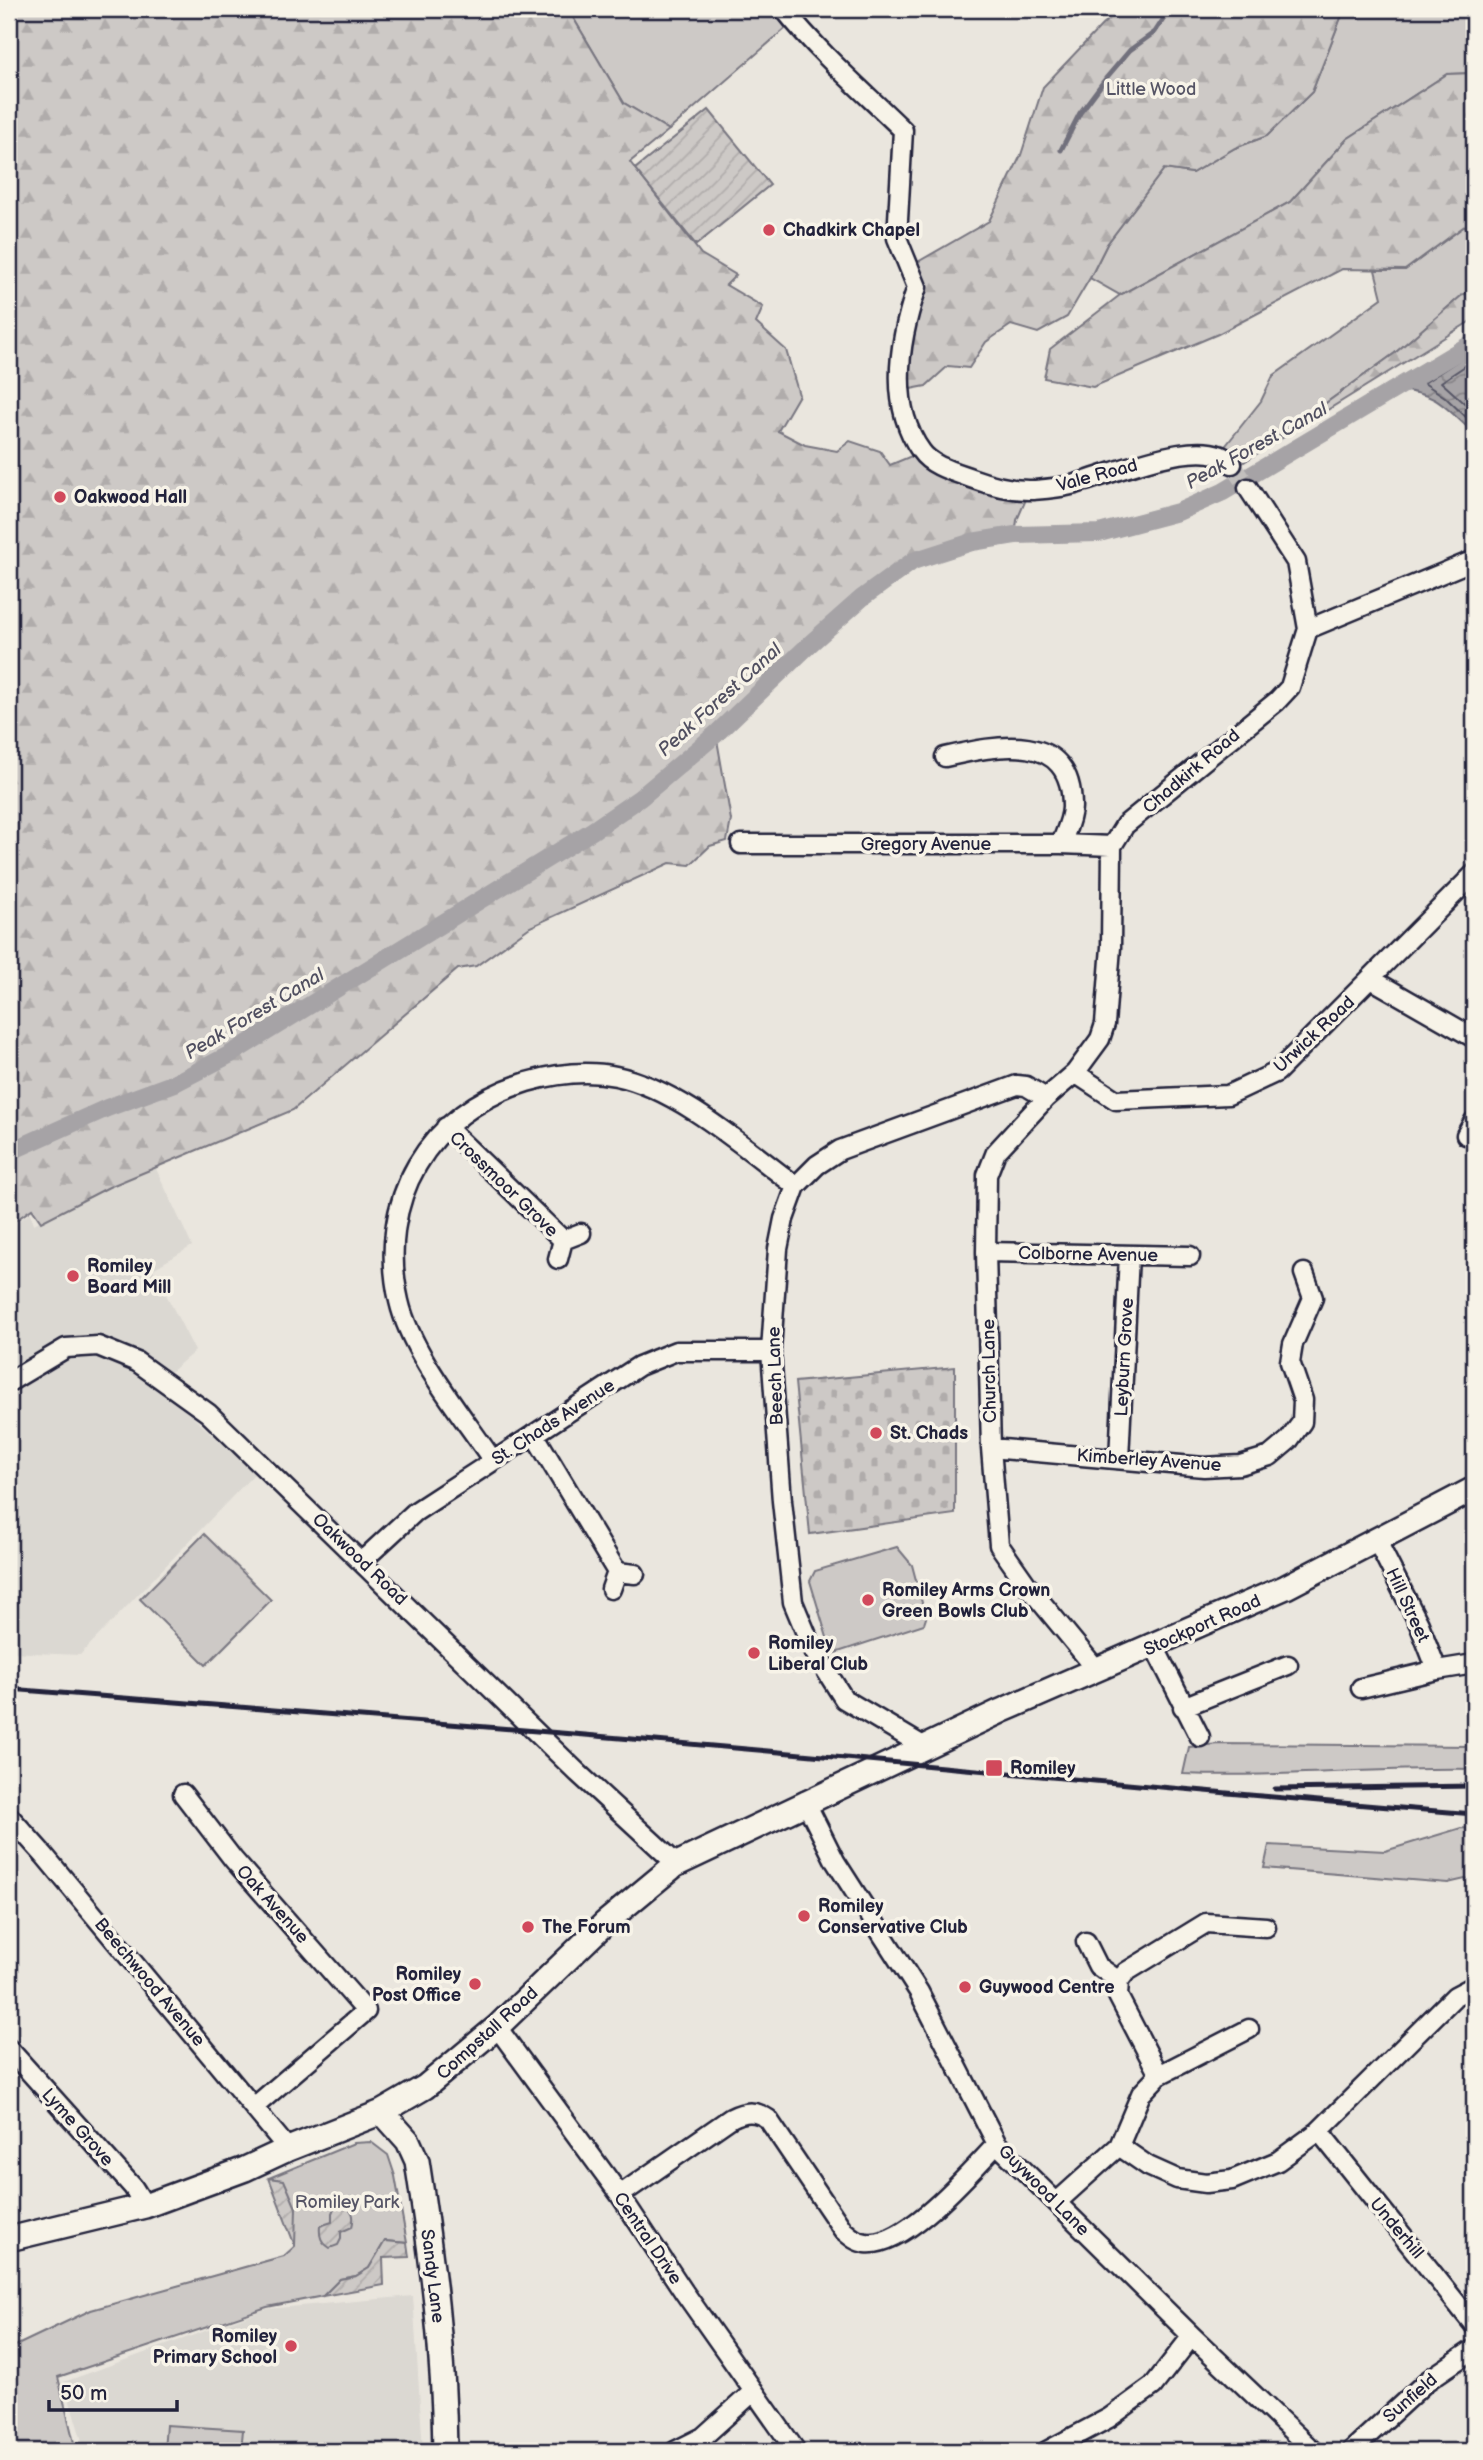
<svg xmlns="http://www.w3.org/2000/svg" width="1483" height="2460" font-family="'Balsamiq Sans',sans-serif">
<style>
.built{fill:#dbd8d2}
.green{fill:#cdc9c6;stroke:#787680;stroke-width:2}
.forest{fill:url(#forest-firs);stroke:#787680;stroke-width:2}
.cemetery{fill:url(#cemetery-stones);stroke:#787680;stroke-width:2}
.garden{fill:url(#garden-furrows);stroke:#787680;stroke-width:2}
.water{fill:url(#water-waves);stroke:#716f7b;stroke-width:2}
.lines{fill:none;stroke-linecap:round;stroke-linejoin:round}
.shore{stroke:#575666;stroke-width:2}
.stream{stroke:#716f7b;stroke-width:5}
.canal{stroke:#a6a3a6;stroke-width:18}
.street-tunnel{stroke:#c2bfbd;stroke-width:18;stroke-dasharray:18 9;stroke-linecap:butt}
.street-casing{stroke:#22223b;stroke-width:23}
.secondary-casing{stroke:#22223b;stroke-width:28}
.street{stroke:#f7f3e8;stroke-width:18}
.secondary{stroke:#f7f3e8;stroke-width:23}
.rail{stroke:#22223b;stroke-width:5}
.poi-dot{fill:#d1495b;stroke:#f7f3e8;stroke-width:2.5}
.labels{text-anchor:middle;stroke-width:7;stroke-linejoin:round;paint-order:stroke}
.park-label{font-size:18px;fill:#555465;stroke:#f7f3e8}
.poi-label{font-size:18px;font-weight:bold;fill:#22223b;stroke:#f7f3e8;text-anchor:start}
.street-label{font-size:18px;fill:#22223b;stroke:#f7f3e8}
.water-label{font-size:19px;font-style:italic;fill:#504f60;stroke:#f7f3e8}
</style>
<defs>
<pattern id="forest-firs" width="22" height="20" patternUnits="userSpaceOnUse" patternTransform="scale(1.75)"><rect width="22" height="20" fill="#cdc9c6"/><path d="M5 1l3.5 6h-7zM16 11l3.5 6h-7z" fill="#b0acab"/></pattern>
<pattern id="cemetery-stones" width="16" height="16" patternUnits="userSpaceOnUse" patternTransform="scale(1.75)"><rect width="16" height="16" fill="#cdc9c6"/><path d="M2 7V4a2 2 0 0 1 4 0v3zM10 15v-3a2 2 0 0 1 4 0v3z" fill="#b0acab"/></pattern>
<pattern id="garden-furrows" width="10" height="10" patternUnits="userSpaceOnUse" patternTransform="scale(1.75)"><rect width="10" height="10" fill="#cdc9c6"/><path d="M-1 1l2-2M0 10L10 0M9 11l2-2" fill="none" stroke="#b0acab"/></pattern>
<pattern id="water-waves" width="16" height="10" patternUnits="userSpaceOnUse" patternTransform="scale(1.75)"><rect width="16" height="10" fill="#a6a3a6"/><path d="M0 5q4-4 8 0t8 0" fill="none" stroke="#878488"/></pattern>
</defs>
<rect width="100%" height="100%" fill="#eae6de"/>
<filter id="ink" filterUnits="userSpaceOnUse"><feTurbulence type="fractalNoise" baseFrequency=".0143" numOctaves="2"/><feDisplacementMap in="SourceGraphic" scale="14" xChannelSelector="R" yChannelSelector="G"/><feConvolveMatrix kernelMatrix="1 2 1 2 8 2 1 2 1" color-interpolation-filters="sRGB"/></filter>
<g filter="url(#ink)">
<!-- built -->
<path class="built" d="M152,1160L192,1246L153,1269L195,1351L156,1384L255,1473L80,1655L9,1652V1228L30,1213L34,1224Z
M413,2296L423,2451H85L64,2382L266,2309Z"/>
<!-- green -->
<path class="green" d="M568,9H771L786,28L669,130L624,103Z
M1350,9H1474V73L1447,74L1347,139L1290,202L1120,295L1090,278L1107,244L1164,169L1192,173L1235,148L1267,136L1312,92L1342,15Z
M1474,219V289L1461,296L1395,353L1250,458L1241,464L1223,449L1261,401L1273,376L1382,298L1375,270H1405Z
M204,1534L271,1600L206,1665L140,1599Z
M897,1547L912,1565L926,1618L924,1624L832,1654L810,1581L815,1571Z
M1219,1744L1474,1746V1769C1377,1767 1280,1778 1183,1774L1189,1747Z
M1461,1828L1474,1829V1877L1448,1883L1264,1868L1269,1845L1385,1851Z
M371,2142L388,2155L395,2176L407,2243L385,2241L369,2268L356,2276L340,2279L323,2296L267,2307L58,2377L76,2451H9V2349L91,2310L284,2256L295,2246L284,2181L269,2178L354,2143Z
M166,2425L243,2430L241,2451H164Z"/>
<!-- forest -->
<path class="forest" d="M9,9H568L624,103L669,130L630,162L701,254L736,275L726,285L763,307L756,323L786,350L799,395L778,431L805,445L837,451L850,441L880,451L890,465L921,452L1030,490L1017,520L1015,535L972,542L913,561L891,576L810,644L716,734L731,820L727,841L710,846L690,865L670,863L530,927L476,966L458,969L293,1110L109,1187L41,1222L32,1209L9,1225Z
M1122,9H1350L1342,15L1312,92L1267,136L1235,148L1192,173L1164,169L1107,244L1090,278L1067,317L1038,333L1011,325L986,342L969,368L948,366L926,386L900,391L909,267L989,221L1021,155L1043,87L1103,24Z
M1474,73V219L1405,270L1342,269L1218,334L1093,387L1044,378L1050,349L1120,295L1290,202L1347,139L1447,74Z
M1474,289V319L1250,458L1395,353L1461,296Z"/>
<!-- cemetery -->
<path class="cemetery" d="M955,1367V1514L810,1534L795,1382Z"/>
<!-- garden -->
<path class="garden" d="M709,110L770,185L696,245L635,169Z
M269,2178L284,2180L296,2208L295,2246Z
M343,2203C353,2210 355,2216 352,2227L341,2232V2239L338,2245L330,2248C321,2242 319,2237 320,2226L332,2222V2213L335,2206Z
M385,2241L407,2243L409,2257L383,2258L384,2285L323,2296L340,2279L356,2276L369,2268Z"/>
<!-- water -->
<path class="water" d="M1474,342V423L1468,428C1441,402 1434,393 1396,390Z"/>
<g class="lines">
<!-- shore -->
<path class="shore" d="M1474,350L1424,383L1445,397L1467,418H1474
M1474,360L1441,382L1470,408L1474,409"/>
<!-- stream -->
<path class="stream" d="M1061,150L1080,113L1107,77L1130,50L1155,32L1170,9"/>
<!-- canal -->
<path class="canal" d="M9,1152L107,1108L175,1083L229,1055L592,831L640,798L716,734L810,644L862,598L913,561L972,542L1015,535L1099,533L1178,512L1223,492L1474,342"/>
<!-- street-tunnel -->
<path class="street-tunnel" d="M1232,464L1248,488"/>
<!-- street casing -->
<g class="street-casing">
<path id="street" d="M784,9C819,53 863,91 903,130L897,238L917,287C900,337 887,403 921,451C931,466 955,472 971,478C990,485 1014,491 1034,490C1046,489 1059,488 1071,485C1107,477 1206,431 1232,464
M1308,629L1474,560
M945,757C997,745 1072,729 1072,807C1072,819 1065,833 1061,844
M741,844H1061L1112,846
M1371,979L1474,1038
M1075,1073L1116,1100L1228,1095L1277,1072L1474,874
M446,1127L563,1240
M1466,1135L1474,1121
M986,1252L1190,1256
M558,1259L563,1240L581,1233
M9,1382L66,1348L98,1346L137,1362L208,1413L578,1773L669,1857L675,1865
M534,1434L617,1572L611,1589
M991,1448L1204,1467L1240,1465L1270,1456L1289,1440L1302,1422L1303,1400L1290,1362L1293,1344L1313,1298L1304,1273
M1119,1459L1129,1255
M493,1461C463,1416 411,1354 399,1301C376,1200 428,1112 527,1082C555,1074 587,1070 616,1076C679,1089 745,1148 796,1186
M1377,1541L1419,1624L1437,1670
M362,1561L415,1512L639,1366L676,1351H771
M617,1572L635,1574
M1154,1646L1200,1737
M1097,1670L1027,1585L999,1545L991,1448L986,1252L987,1175L996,1152L1046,1098L1075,1073L1100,1039L1105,1024L1111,947L1112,846L1125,825L1277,701L1290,687L1308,629L1296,562L1248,488
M1361,1688L1437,1670L1474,1664
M1183,1707L1288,1665
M923,1746L844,1699L813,1650L793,1602L782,1501L771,1351L778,1249L784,1219L796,1186L817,1165L840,1150L1017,1085L1026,1086L1046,1098
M183,1794L233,1859L366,2011L254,2107
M805,1801L835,1861L919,1992L997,2144L1192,2336L1313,2451
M9,1816L44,1855L288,2149
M1086,1942L1098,1966L1119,1981
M497,2027L620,2195L684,2292L796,2451
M9,2049L133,2187L145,2206
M1159,2075L1249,2029
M1319,2131L1474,2325
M1119,2146L1148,2166L1177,2179L1206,2183L1232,2180L1278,2161L1319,2131L1455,1996L1474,1986
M620,2195L731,2118C745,2111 755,2110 768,2119L843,2230C850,2236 856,2242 866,2243C906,2248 971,2171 997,2144
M1057,2202L1119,2146L1141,2094L1159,2075L1118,1996L1119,1981L1126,1972L1206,1923L1266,1927
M675,2451L703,2437L754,2391
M1047,2451L1109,2418L1153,2386L1192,2336
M1351,2451L1427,2381L1474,2349"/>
</g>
<!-- secondary casing -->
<g class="secondary-casing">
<path id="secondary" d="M382,2112L408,2141L417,2161C432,2259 444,2352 445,2451
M9,2239L145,2206L245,2169L288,2149L382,2112L425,2087L497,2027L605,1923L675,1865L1001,1711L1286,1587L1474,1489"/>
</g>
<!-- street -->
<use href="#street" class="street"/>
<!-- secondary -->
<use href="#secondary" class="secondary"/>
<!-- rail -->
<path class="rail" d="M9,1689C193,1704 377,1717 561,1733C866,1758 1170,1790 1474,1814
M1275,1789L1474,1786"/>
</g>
</g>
<!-- markers -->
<g class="poi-dot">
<circle cx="769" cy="230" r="7"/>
<circle cx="60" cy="497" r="7"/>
<circle cx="73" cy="1276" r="7"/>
<circle cx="876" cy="1433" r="7"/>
<circle cx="868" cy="1600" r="7"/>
<circle cx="754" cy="1653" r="7"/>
<rect x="985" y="1759" width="18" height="18" rx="3.5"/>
<circle cx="804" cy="1916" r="7"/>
<circle cx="528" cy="1927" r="7"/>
<circle cx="475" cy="1984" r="7"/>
<circle cx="965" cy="1987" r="7"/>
<circle cx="291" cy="2346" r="7"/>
</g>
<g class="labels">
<!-- park labels -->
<g class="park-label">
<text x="1151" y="95">Little Wood</text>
<text x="347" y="2208">Romiley Park</text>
</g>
<!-- poi labels -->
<g class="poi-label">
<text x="783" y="236">Chadkirk Chapel</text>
<text x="74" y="503">Oakwood Hall</text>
<text x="87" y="1272">Romiley<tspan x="87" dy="21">Board Mill</tspan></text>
<text x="890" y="1439">St. Chads</text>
<text x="882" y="1596">Romiley Arms Crown<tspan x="882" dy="21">Green Bowls Club</tspan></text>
<text x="768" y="1649">Romiley<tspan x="768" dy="21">Liberal Club</tspan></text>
<text x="1010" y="1774">Romiley</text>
<text x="818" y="1912">Romiley<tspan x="818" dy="21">Conservative Club</tspan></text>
<text x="542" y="1933">The Forum</text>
<text x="461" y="1980" text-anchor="end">Romiley<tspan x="461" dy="21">Post Office</tspan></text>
<text x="979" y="1993">Guywood Centre</text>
<text x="277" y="2342" text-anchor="end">Romiley<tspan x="277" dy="21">Primary School</tspan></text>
</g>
<!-- street labels -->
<g class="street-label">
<text transform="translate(1097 475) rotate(-15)" y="6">Vale Road</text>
<text transform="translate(1191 771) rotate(-40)" y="6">Chadkirk Road</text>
<text x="926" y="850">Gregory Avenue</text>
<text transform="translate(1314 1034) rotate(-43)" y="6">Urwick Road</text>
<text transform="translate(504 1184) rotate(44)" y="6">Crossmoor Grove</text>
<text transform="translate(1088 1254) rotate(1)" y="6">Colborne Avenue</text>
<text transform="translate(1124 1357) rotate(-87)" y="6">Leyburn Grove</text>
<text transform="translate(989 1371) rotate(-91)" y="6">Church Lane</text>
<text transform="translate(775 1376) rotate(-92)" y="6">Beech Lane</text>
<text transform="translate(553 1422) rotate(-33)" y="6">St. Chads Avenue</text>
<text transform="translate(1149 1460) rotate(4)" y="6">Kimberley Avenue</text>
<text transform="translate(360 1559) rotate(44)" y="6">Oakwood Road</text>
<text transform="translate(1408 1605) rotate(65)" y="6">Hill Street</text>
<text transform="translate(1202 1625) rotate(-24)" y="6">Stockport Road</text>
<text transform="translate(273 1904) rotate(48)" y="6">Oak Avenue</text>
<text transform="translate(150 1982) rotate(50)" y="6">Beechwood Avenue</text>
<text transform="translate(487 2033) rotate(-42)" y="6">Compstall Road</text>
<text transform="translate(78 2127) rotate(48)" y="6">Lyme Grove</text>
<text transform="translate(1044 2190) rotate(45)" y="6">Guywood Lane</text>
<text transform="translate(1397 2228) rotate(50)" y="6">Underhill</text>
<text transform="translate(648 2238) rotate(56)" y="6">Central Drive</text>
<text transform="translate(433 2276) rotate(83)" y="6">Sandy Lane</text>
<text transform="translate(1410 2398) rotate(-41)" y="6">Sunfield</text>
</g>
<!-- water labels -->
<g class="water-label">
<text transform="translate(1256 445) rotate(-29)" y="7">Peak Forest Canal</text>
<text transform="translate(719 699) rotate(-42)" y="7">Peak Forest Canal</text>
<text transform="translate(254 1013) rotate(-31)" y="7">Peak Forest Canal</text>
</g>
</g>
<!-- margin -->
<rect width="1483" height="2460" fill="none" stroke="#f7f3e8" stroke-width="35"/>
<rect x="18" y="18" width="1448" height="2425" fill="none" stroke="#22223b" stroke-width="2.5" filter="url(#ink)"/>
<!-- scale -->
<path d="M49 2400v10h128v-10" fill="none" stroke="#22223b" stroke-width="3.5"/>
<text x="60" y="2400" font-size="21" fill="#22223b" stroke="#f7f3e8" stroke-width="5" paint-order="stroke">50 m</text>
</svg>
